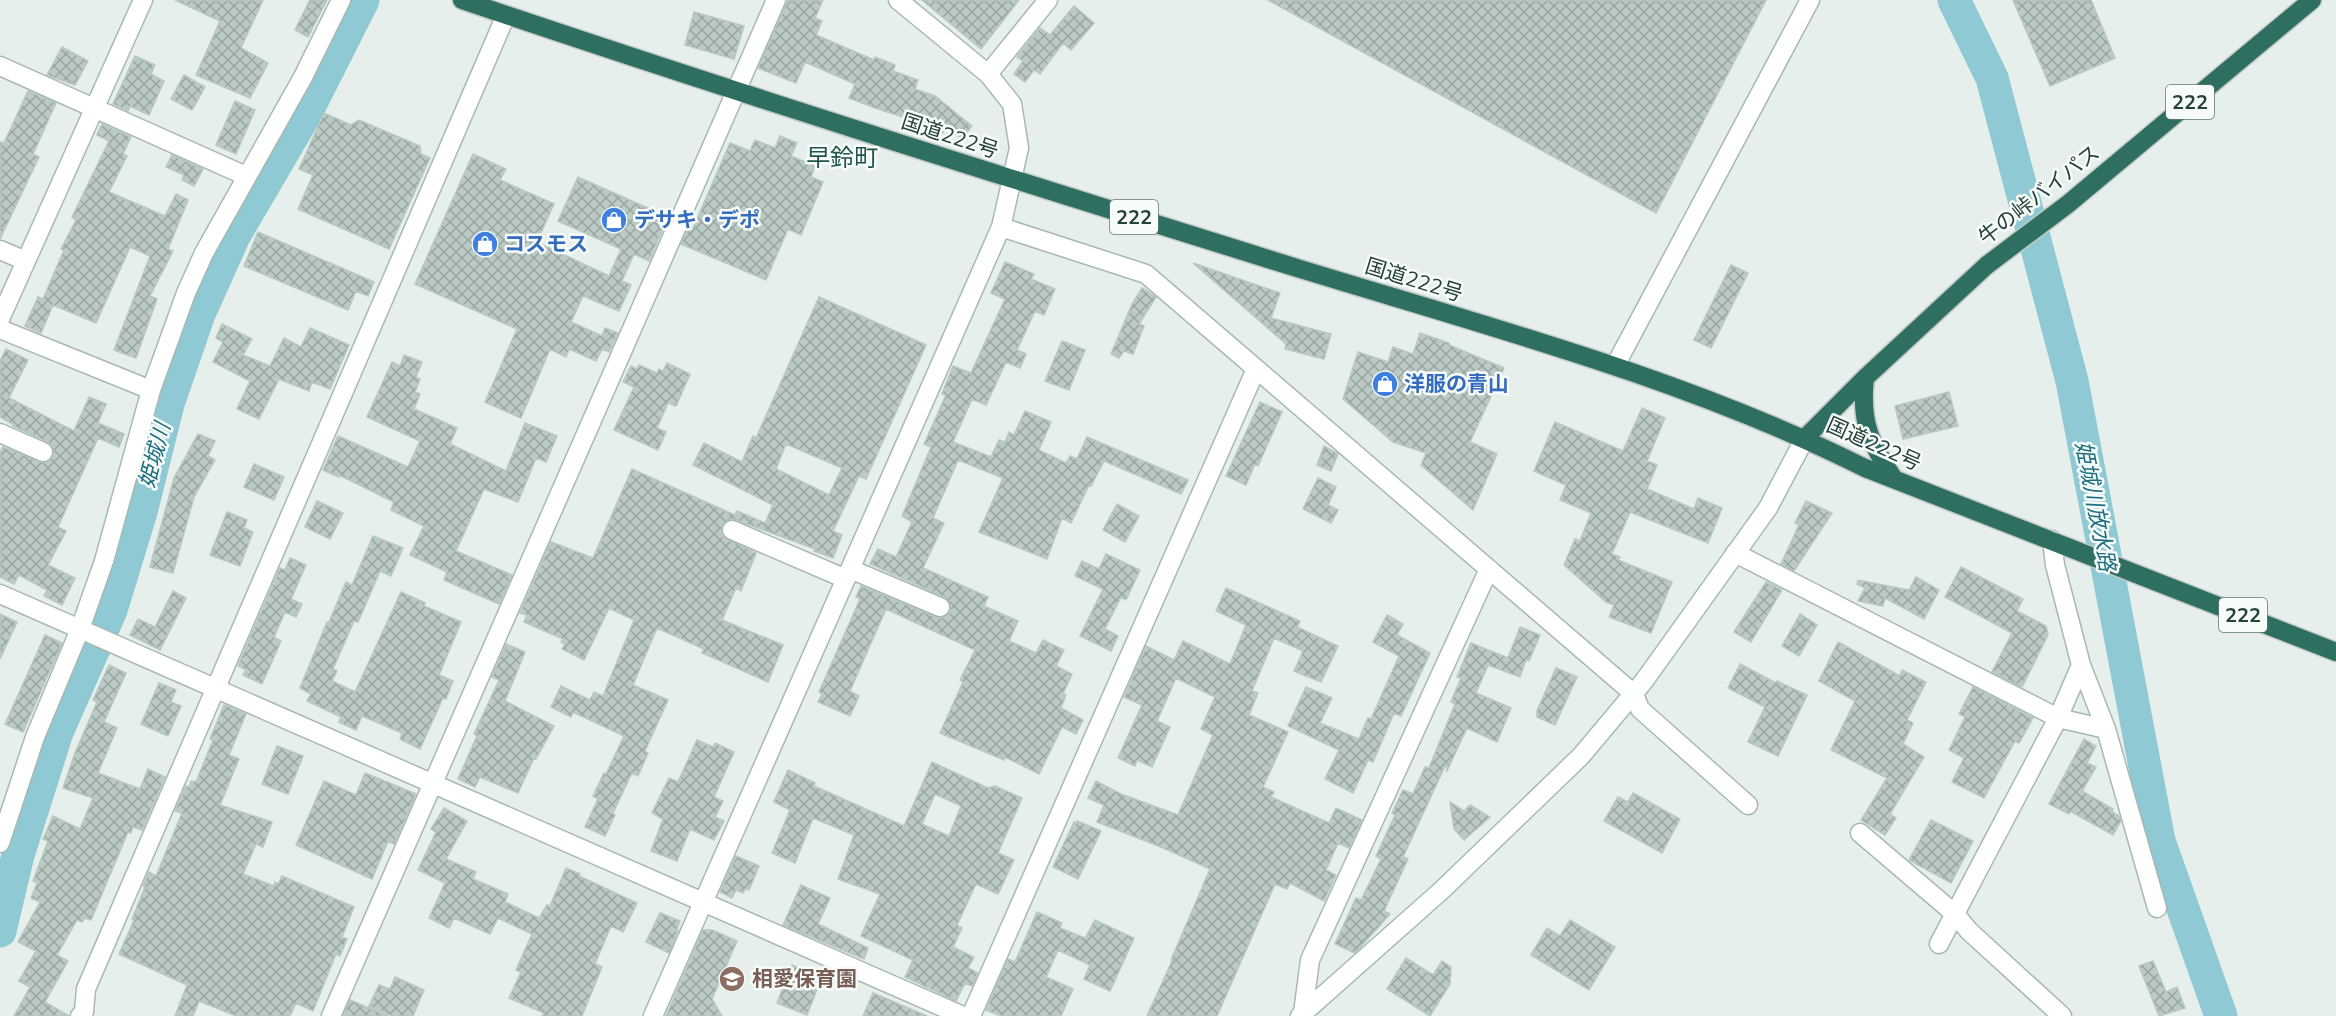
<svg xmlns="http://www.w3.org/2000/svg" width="2336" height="1016" font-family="'Nunito Sans','Noto Sans JP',sans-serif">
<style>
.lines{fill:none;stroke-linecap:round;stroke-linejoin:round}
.river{stroke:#8ec9d4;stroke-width:33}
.building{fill:url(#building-cross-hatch);stroke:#b8c9c2;stroke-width:1.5;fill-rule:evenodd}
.street-casing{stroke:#a8b8b2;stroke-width:21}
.secondary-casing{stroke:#a4bbb3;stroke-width:21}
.highway-casing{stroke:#c2cac8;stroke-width:21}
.street{stroke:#fff;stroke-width:18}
.secondary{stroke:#fff;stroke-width:18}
.highway{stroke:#2f6f62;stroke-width:18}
.labels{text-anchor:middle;stroke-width:5;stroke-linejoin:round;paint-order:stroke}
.shield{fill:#f7fbf9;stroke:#637a73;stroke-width:1.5}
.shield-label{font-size:20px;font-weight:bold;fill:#24423a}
.street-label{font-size:21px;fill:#24423a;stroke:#f7fbf9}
.shop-label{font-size:21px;font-weight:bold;fill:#366cbe;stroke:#f7fbf9;text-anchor:start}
.education-label{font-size:21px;font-weight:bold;fill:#785e54;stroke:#f7fbf9;text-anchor:start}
.water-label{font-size:22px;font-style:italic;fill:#1c6f80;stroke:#f7fbf9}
.quarter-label{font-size:24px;fill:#1f5548;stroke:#f7fbf9}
</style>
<defs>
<pattern id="building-cross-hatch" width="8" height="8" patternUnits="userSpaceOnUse" patternTransform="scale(1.5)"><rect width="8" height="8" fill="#bbcac4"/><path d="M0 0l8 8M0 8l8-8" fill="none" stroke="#98a6a0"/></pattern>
</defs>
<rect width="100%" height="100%" fill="#e6efeb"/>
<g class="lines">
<!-- river -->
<path class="river" d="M1954,0L1992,78L2072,381L2159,841L2221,1016
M0,931L18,855L57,732L111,610L141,512L168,404L199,314L234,236L306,113L363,0"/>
</g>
<!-- building -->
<path class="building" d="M175,0H263L241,48L268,63L250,98L196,75L220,21Z
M310,0H327L308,37L295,30Z
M788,0H823L815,18L822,21L816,35L874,60L875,57L895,65L893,71L918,80L915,89L935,96L972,126L962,139L947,128L943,133L938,128L878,109L849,98L855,84L805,62L796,83L758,68Z
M922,0H1019L981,49Z
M1268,0H1766L1656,213Z
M2013,0H2091L2115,58L2050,86Z
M1074,6L1094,23L1071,50L1063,43L1040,74L1034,70L1025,82L1014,74L1023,61L1017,57L1040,28L1050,35Z
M694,12L744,26L734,59L685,45Z
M62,47L88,61L75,85L47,75Z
M135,56L155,65L151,74L164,81L149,115L130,106L128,111L113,104Z
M184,75L205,87L192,110L171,99Z
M28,91L56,103L33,154L39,157L0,239V142L4,143Z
M235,101L255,110L236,154L216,145Z
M324,113L351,125L359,120L420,146L421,154L430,158L389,249L298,209L313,175L299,169Z
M102,124L131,137L123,154L127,156L109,192L165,216L176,194L188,200L168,249L173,251L150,296L157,299L136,358L114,350L150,256L130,247L96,323L53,305L41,333L25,326L38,297L43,299L64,250L61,249L76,220L72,217L109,141L97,135Z
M780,136L797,143L791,156L815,166L811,177L823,182L801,235L788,229L766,280L681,244L689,227L693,228L730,143L750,151L755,140L775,148Z
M473,154L506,169L500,180L554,204L537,242L609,276L621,249L558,221L578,177L668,217L649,261L634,254L622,281L631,285L619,311L583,296L571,322L602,336L605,328L618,333L609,352L602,349L596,361L569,349L566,357L550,349L521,418L485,402L517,329L415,284Z
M172,155L203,169L194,186L182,180L184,175L166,167Z
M258,232L374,282L368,296L356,291L348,310L244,266Z
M1005,262L1034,274L1031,279L1055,289L1044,315L1035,311L1017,350L1026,354L1020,368L1006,362L986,405L972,399L953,442L991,457L999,440L1005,442L1009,432L1014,435L1025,411L1051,422L1039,450L1066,463L1070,456L1077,459L1087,437L1188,480L1181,494L1104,461L1091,486L1089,485L1071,523L1062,518L1047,559L979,532L1003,478L958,460L933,518L944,523L923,568L988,597L984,606L1018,621L1009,641L1036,653L1043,640L1064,650L1056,666L1072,674L1063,694L1066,695L1061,708L1083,720L1076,734L1062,727L1039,774L1005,757L1004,760L940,733L963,682L960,680L975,650L886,609L850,691L859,696L850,716L818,702L822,694L819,692L860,599L856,597L861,586L936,617L942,618L950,612L951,605L945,597L870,564L878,549L896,557L912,522L902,516L931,447L924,444L946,395L942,394L953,366L971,373L1005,299L991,293Z
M1193,263L1280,293L1271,318L1331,334L1324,359L1285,349L1286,344Z
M1731,265L1748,273L1711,348L1694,340Z
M1142,288L1156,297L1139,324L1144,326L1133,354L1124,351L1119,358L1111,354L1132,304Z
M819,297L926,345L866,479L859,476L833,531L842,535L833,558L814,551L815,549L736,520L730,519L722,525L721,532L723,537L756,553L741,591L736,588L722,620L783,645L768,682L702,653L704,649L657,628L633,685L668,700L645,751L648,753L638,776L632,773L613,813L615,815L605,836L585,827L598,799L593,796L604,773L606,774L624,736L573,712L571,717L551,707L561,686L590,700L594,692L603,696L634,620L609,608L584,660L562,649L565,644L561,642L563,639L524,622L527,615L520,613L551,542L593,558L632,469L735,515L737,511L765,523L773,505L693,465L704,443L742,462L753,436L756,438ZM786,444L842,468L829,495L776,469Z
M222,324L252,339L243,355L270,366L284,338L301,347L310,328L349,345L330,389L312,382L309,391L279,379L259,419L237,409L250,381L213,362L223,342L216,338Z
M1420,333L1449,343V345L1504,368L1470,442L1497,454L1473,510L1421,465L1426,453L1393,442L1343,399L1358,352L1388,362L1393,347L1413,354Z
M1062,341L1085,350L1069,390L1045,381Z
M6,349L28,360L9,398L74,431L89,397L106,404L98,423L124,434L119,447L98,438L58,527L66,531L48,565L75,578L62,605L44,596L47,590L19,575L14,584L0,577V452L3,447L44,463L50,461L54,451L48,442L13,426L14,425L0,417V361Z
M404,355L422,362L416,377L420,379L415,392L420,394L414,409L457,428L450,444L506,471L525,423L557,436L546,462L536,458L518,502L484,489L456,551L512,575L499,604L444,580L447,572L410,555L424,526L391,510L394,502L339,475V477L323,470L338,436L408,467L420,441L367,417L392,362L400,366Z
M667,363L690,374L676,406L668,403L657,428L666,432L658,450L614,430L634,387L623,382L631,366L637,369L639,365L657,373L659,369L663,371Z
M1949,392L1958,426L1903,439L1895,406Z
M1260,402L1282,412L1258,466L1255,464L1246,485L1226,476Z
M1642,408L1665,418L1647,461L1657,465L1647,489L1694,509L1698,498L1722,508L1708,543L1630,512L1612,554L1620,557L1618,560L1672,582L1651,633L1609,617L1614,605L1606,602L1564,565L1575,539L1580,541L1591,513L1560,500L1566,485L1534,471L1555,422L1623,451Z
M198,434L215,441L208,456L215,460L194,497L173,573L150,567L174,478Z
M1324,446L1338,454L1331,471L1317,465Z
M254,464L284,477L274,500L244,487Z
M1318,478L1336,487L1328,505L1338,510L1331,523L1303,509Z
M317,501L343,513L330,539L305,527Z
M1806,501L1832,513L1794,571L1781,564L1799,525L1795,523Z
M1117,504L1139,516L1125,542L1103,530Z
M227,512L247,520L244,528L253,532L240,566L210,555Z
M373,536L403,548L391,576L380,571L358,622L354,621L333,669L337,671L332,681L355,692L401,592L425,603L424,606L461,622L439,675L453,681L446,699L443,698L420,749L400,739L402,733L362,716L356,730L339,722L341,717L307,701L311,694L300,688L327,622H329L346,582L352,585Z
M1106,554L1140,570L1126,600L1121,597L1105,629L1118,636L1111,651L1080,636L1103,589L1075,576L1082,561L1099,569Z
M290,558L306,565L291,599L302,604L296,617L285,612L274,637L281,641L262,684L243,675L246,670L238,666L280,568L285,570Z
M1961,567L2023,599L2017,611L2046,626L2048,635L2022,687L1992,672L2012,633L1945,597Z
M1916,577L1939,590L1924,619L1885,598L1883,606L1858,601L1865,588L1857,584L1858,580L1909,590Z
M1766,582L1782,590L1751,642L1734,632Z
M1226,588L1300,621L1297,627L1338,646L1321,682L1294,671L1303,651L1274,638L1252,691L1258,693L1249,715L1288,732L1263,787L1274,792L1271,797L1329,823L1336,808L1362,820L1349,848L1338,843L1326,870L1336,875L1324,901L1290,883L1287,889L1275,884L1217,1016H1147L1172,961L1171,960L1210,869L1161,847L1097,822L1104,805L1088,798L1096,781L1121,794L1178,815L1213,735L1201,729L1215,697L1176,678L1157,721L1170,727L1152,767L1137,760L1135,766L1118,758L1142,705L1124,697L1146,646L1174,660L1183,641L1230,664L1246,625L1216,611Z
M173,591L186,598L160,650L130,635L138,619L155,627Z
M0,614L17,622L0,659Z
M1800,614L1817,625L1799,656L1782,646Z
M1387,615L1403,624L1397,635L1430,653L1401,716L1394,713L1373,762L1368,760L1353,793L1325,779L1339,750L1288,726L1306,687L1332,698L1320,723L1359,739L1368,718L1371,719L1399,656L1373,642Z
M1520,627L1540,635L1529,661L1526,660L1520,677L1488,665L1476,693L1511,708L1497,742L1467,728L1447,771L1446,764L1403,857L1408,859L1384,911L1390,914L1355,953L1335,944L1356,898L1361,900L1381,859L1376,856L1395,815L1392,813L1403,790L1413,794L1425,767L1429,768L1455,704L1451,702L1461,678L1457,677L1471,643L1508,658Z
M45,635L62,643L23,732L5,724Z
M1838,642L1900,676L1902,670L1926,682L1907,720L1913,723L1903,744L1924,757L1890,814L1896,818L1885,835L1861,820L1887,778L1831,750L1855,701L1819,681Z
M506,644L525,652L505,701L554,726L536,759L534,758L518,793L480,777L475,787L458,779L477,736L474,734L499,680L492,677Z
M1740,664L1776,683L1777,681L1807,695L1778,756L1748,742L1765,707L1728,688Z
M109,665L126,673L104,722L117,728L98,773L140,789L148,769L165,777L142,830L133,827L131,833L128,832L91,920L85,918L82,922L77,920L57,955L68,961L45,1002L69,1016H14L30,987L19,981L36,951L18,942L40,902L31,898L37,883L33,881L48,841L43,839L53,816L80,829L93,798L63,788L75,753L97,702L93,700Z
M1556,668L1577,677L1555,725L1537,717V711Z
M159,683L176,690L171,702L181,706L168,736L141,724Z
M1973,687L2033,718L2019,743L2015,741L1984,798L1952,782L1964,758L1949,750L1965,717L1959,714Z
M224,705L246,714L229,755L239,759L220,805L272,822L263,847L256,844L243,874L274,886L275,882L278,884L282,876L354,907L342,937L347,939L340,956L336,954L313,1011L296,1003L290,1016H236L199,1001L193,1016H175L187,985L119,954L134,920L132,919L145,887L143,886L149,872L156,876L182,813L175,811L186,786L189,787L191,781L196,782L213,740L210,739Z
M2084,739L2096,746L2087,763L2096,767L2082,791L2113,809L2112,812L2119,816L2121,821L2113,835L2070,811L2069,814L2049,804Z
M697,740L713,747L715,743L734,752L714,797L723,801L715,817L724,821L714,840L690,829L677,861L651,851L663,819L652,813L669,778L678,782Z
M277,746L303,756L288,794L262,784Z
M932,762L988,788L995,786L1022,798L998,853L1014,860L998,894L976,884L957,925L962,928L953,947L974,957L968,968L978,973L972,986L965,983L956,1001L905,977L913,960L861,936L880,894L838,879L854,835L813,818L795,863L772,853L790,810L774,802L788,770L815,783L814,786L904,826ZM935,794L961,806L949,836L922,824Z
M365,773L416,794L394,844L388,841L372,879L296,845L324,781L356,795Z
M1633,793L1680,819L1662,853L1604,821L1618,797L1628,802Z
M1450,802L1464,811L1470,805L1490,817L1464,840L1454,829Z
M444,808L467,821L446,859L476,872L473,879L508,894L505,902L539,918L547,905L550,906L566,868L580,874L579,876L637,903L623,932L611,926L595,964L602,967L582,1016H542L544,1013L509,998L521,972L516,970L532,934L498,918L490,934L454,918L449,928L429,918L445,883L418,870L436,832L431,829Z
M1931,820L1973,841L1951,883L1909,860Z
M1077,821L1101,831L1078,879L1053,867L1074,822L1076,824Z
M736,856L759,866L749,890L745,889L743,893L736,890L732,898L720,892Z
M801,885L830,898L818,924L868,948L864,959L783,925Z
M1037,912L1062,923L1060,928L1085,938L1095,920L1134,938L1110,991L1084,979L1090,965L1058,950L1046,977L1073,989L1061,1016H1001L986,1010L1008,959L1015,962Z
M660,913L680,921L676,931L678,930L669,953L646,942Z
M1570,920L1615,947L1589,990L1531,955L1547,928L1560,936Z
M703,930H712L737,941L712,999L722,1016H666Z
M1406,958L1433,975L1442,961L1451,967L1450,984L1430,1016L1387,989Z
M2153,961L2166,992L2177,987L2185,1008L2159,1016L2139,966Z
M792,965L808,972L807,976L820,982L807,1015L777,1003Z
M395,977L424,990L413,1016H392L369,1006L379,985L390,989Z
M873,993L927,1016H863Z
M350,1000L388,1016H343Z"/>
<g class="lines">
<!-- street casing -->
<g class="street-casing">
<path id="street" d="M0,66L246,176
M988,74L1048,0
M1001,227L1146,274L1634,694L1640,709L1748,805
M0,250L26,261
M0,319L143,0
M0,329L151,390
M1615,366L1810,0
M0,433L43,452
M732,530L846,579
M2052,540L2055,565L2081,665L2106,729L2157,908
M1735,553L2058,718L2106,729
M850,569L940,607
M0,594L963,1016
M1860,833L1955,914L1969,931L2062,1016
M0,843L35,737L80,629L104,561L151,390L186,293L204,253L303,77L341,0
M1939,944L2058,718L2081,665
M1303,1013L1310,960L1489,569
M80,1016L84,1012L86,989L506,15
M331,1016L776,0
M653,1016L1001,227L1019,148L1012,104L988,74L898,0
M971,1016L1256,369"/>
</g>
<!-- secondary casing -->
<g class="secondary-casing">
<path id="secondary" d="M1300,1016L1442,890L1581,756L1644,681L1768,508L1805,438"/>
</g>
<!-- highway casing -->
<g class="highway-casing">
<path id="highway" d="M462,0C739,94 1018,181 1297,268C1486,326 1687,379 1865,468L2336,652
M1865,378C1860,423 1870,442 1894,479
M1805,438L1865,378L1987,265L2068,204L2312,0"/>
</g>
<!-- street -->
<use href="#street" class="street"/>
<!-- secondary -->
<use href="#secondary" class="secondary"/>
<!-- highway -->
<use href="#highway" class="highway"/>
</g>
<!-- icons -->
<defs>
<g id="shop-disc" transform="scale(1.35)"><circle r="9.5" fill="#3f7fe0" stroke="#f7fbf9"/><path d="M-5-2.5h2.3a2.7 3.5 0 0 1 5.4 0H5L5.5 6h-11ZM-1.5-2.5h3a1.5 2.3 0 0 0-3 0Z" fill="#fff"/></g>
<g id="school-disc" transform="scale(1.35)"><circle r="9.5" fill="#8d6e63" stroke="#f7fbf9"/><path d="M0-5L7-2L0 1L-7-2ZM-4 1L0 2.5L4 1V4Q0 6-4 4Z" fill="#fff"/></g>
</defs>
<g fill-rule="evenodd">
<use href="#shop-disc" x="614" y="220"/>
<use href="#shop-disc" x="485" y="244"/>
<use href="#shop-disc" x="1385" y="384"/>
<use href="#school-disc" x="732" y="979"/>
</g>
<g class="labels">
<!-- shield labels -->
<g class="shield">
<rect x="2166" y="85" width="48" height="34" rx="4.5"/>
<rect x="1110" y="200" width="48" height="34" rx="4.5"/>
<rect x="2219" y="598" width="48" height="34" rx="4.5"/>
</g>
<g class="shield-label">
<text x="2190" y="109">222</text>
<text x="1134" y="224">222</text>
<text x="2243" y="622">222</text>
</g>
<!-- street labels -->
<g class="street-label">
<text transform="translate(950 136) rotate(18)" y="7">国道222号</text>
<text transform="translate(2039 195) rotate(-38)" y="7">牛の峠バイパス</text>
<text transform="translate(1414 280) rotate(17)" y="7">国道222号</text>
<text transform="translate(1874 444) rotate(24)" y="7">国道222号</text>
</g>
<!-- shop labels -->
<g class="shop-label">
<text x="634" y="227">デサキ・デポ</text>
<text x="504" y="251">コスモス</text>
<text x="1404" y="391">洋服の青山</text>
</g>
<!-- education labels -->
<g class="education-label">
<text x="752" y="986">相愛保育園</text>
</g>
<!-- water labels -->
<g class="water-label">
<text transform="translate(154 455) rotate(-75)" y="8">姫城川</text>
<text transform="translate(2096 506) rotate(79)" y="8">姫城川放水路</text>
</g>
<!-- quarter labels -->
<g class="quarter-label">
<text x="842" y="166">早鈴町</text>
</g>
</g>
</svg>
